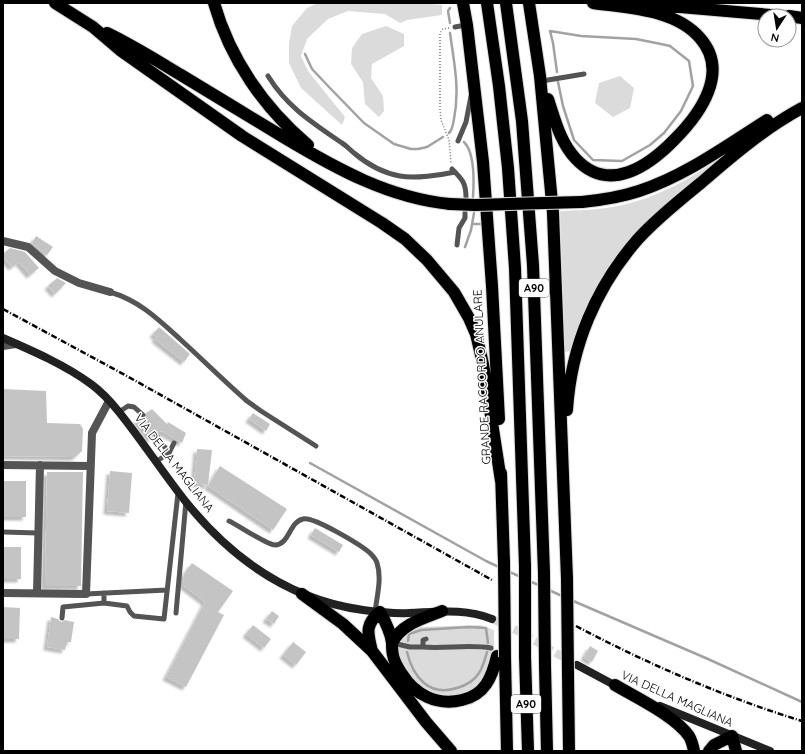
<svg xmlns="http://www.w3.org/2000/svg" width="805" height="754" font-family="Quicksand,sans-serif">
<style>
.green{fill:#dbdbdb}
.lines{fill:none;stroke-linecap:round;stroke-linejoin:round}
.stream{stroke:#a2a2a2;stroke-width:2.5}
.building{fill:#c4c4c4;filter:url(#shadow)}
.secondary-tunnel{stroke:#d9d9d9;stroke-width:8;stroke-dasharray:8 4;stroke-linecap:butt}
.highway-casing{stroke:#dbdbdb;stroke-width:14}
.path{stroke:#767676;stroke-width:1.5;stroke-dasharray:1 2;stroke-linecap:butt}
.lane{stroke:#545454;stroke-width:5}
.street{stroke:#545454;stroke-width:8}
.secondary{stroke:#212121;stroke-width:8}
.highway{stroke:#000;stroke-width:12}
.rail{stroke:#000;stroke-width:2.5;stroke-dasharray:6 2 1 2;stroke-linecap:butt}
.highway-bridge-casing{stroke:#dbdbdb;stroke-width:14;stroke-linecap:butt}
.highway-bridge{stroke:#000;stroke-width:12}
.labels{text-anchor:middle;stroke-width:3;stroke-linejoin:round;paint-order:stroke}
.shield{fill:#fff;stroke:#4c4c4c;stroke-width:1}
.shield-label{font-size:11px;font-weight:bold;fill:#000}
.street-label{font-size:12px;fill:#000;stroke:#fff}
</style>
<defs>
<filter id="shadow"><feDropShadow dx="-3.5" dy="3.5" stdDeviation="1" flood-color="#0004"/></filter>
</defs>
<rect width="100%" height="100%" fill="#fff"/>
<!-- green -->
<path class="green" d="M318,3H422L442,5V15L407,20L400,23L385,14L348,11L328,19L307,39L301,56L308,71L345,117L342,125L301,88L289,63V44L292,26L307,8Z
M386,26L404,34V46L372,64L371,78L383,96L384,111L379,117L365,104L363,82L351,64L352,48L362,34Z
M620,76L634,88L630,108L613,117L595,103L599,83Z
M747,141L641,234L571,351L565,352L560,211C583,210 607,210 630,203C673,192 710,165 747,141Z
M480,625L494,630V657L483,686L450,700L416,686L400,660L397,646L404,634L416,628L420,627Z"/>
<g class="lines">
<!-- stream -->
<path class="stream" d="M450,8L448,11L450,23
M305,54L312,69L329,87L364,123L394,144L411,149H418L427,147L443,137
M557,72L553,43L550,31L581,36L636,39L661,44L670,46L689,61L693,86L681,111L664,133L650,145L622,161L593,160L574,140L563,106L558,82
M449,133C453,129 453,124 454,119C460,89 454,62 450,33
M464,142C475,153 474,182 473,197
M472,224H481
M465,247L471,230L474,213
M310,463L486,561L501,568
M507,571L521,577
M529,581L541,586
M549,590L564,597
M571,600L708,659L802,702
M408,641L409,634L421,630L469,627L486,628L488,643
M407,652C413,677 429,697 457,688C467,685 474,681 479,673C483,667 485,659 487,652"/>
</g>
<!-- building -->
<path class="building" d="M36,236L53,247L47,255L32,243Z
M10,248L25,252L39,268L30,275L19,262L12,267L3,257V254Z
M57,278L66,283L55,294L48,286Z
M159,327L190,354L184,362L155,339L157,337L153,334Z
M3,389L46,391L47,423L80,424L83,429L82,451L75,457L3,456Z
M152,409L167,424L168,422L186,433L182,443L161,431L159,432L156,431L153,432V437L151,439L137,420L140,418L143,419L146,418V413Z
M253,413L270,424L266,431L249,419Z
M197,449L212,450L208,485L194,483Z
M220,466L287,509L273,530L208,486Z
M110,471L132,473L129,513L107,511Z
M47,472H83L81,586H45Z
M3,481H26V517H3Z
M315,528L343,545L339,552L311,535Z
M3,547H21V579H3Z
M192,563L233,591L218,612L224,615L186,687L166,677L205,602L183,585L184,574Z
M3,607L20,608L19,639H3Z
M272,611L279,616L274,624L266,619Z
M51,617L58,619L61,622L65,620L74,622L71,642H67L65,650L47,647Z
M253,625L271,639L264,648L246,634Z
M293,642L306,652L296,665L283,655Z
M590,646L598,651L592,662L584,657Z"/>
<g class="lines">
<!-- secondary-tunnel -->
<path class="secondary-tunnel" d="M492,619L518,631L570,661"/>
<!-- highway casing -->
<g class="highway-casing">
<path id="highway" d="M55,3L93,27L120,50L242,136L382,223L405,239L427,260L454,292L469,318L476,334L483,364L501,481
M214,3C230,59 264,108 308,145
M463,3L467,25L483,162L492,286L499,419
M487,3L499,86L508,168L515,268L525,566
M506,3L522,121L533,265L544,573
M529,3L540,76L553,213L567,579
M645,4L783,16
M789,16L802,18
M107,33C132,45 156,60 181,75C216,96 250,117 285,138C337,169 389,198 450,204
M548,99C555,120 560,142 576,159C609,194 649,166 675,139C700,114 730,72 700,38C675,9 628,8 593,3
M582,202C602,200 621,197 639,191C685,176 726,146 767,120
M567,410C571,346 596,287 638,239C657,218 680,200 702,182C733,155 765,128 802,108
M501,473L504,562
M302,594L343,624L372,651L426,722L451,751
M392,643C401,624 424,618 442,611
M372,651C368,634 364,625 380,612C385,621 391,632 392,643C392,647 392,651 393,655C394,662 398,668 402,674C415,695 437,706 462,700C485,695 492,677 497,656
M525,656L528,751
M505,657L507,751
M545,666L547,751
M568,674L569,751
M615,685C637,698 675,716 689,736C692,741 693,746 694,751
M709,751L714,745L732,736L736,751"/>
</g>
<!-- path -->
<path class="path" d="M449,28L443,29L440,33V109L441,120L449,140L451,163"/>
<!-- lane -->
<path class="lane" d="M455,27L466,25
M268,76C287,107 313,123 342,143C347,146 350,150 354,153C367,164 383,173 400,176C414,179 441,175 455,172
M542,81L584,74
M458,141L466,122L471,96
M452,169C462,179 466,183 466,197
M457,245L459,228L465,218V213
M110,292C140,301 158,319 181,340C203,360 224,381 247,401L261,411L316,446
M119,412L128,406L134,407L143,415
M156,435L169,453L157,461
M169,453L174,443
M229,521C238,525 267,545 275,545C290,544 289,522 303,519C313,516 361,545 370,553C373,556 376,559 377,563C382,578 377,596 375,612
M3,532L38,533
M104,593V603L127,606L130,612L134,616L164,619L178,493
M86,594L167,590
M176,613L186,501
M62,618L63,607L104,603
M423,647C445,649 469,644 491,648
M392,648L397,644L410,647H423V640L426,639"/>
<!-- street -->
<path class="street" d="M3,241L28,247L55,271L79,283L110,292
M3,346L16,344
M3,465L90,466
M3,593L86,594L92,433L109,401
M37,593L40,465"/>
<!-- secondary -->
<path class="secondary" d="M3,338C33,351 65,365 91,384C102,392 111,402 119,412C143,442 163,473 186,502C232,559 290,600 363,610C378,612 393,614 409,613C437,612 465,608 492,619
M577,665L618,687
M660,706L770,751"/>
<!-- highway -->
<use href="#highway" class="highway"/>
<!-- rail -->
<path class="rail" d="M3,309L125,375L492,580
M576,626C648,664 724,697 802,721"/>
<!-- highway-bridge casing -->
<g class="highway-bridge-casing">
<path id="highway-bridge" d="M450,204L475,205L582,202
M504,562L505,657
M525,566V656
M544,573L545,666
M567,579L568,674"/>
</g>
<!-- highway-bridge -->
<use href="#highway-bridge" class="highway-bridge"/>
</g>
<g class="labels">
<!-- shield labels -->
<g class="shield">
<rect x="519" y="279" width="30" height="18" rx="3"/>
<rect x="511" y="695" width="30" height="18" rx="3"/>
</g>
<g class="shield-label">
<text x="534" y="292">A90</text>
<text x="526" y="708">A90</text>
</g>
<!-- street labels -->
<g class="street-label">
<text transform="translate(482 377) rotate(-93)" y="4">GRANDE RACCORDO ANULARE</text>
<text transform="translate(174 463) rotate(52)" y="4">VIA DELLA MAGLIANA</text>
<text transform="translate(677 699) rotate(24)" y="4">VIA DELLA MAGLIANA</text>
</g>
</g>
<!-- border -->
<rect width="805" height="754" fill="none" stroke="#000000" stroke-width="8"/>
<!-- north arrow -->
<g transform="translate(777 28) rotate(192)"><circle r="19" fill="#ffffff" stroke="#999999"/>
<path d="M0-3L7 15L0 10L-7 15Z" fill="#000000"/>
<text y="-6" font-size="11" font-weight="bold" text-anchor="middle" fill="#000000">N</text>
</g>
</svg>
